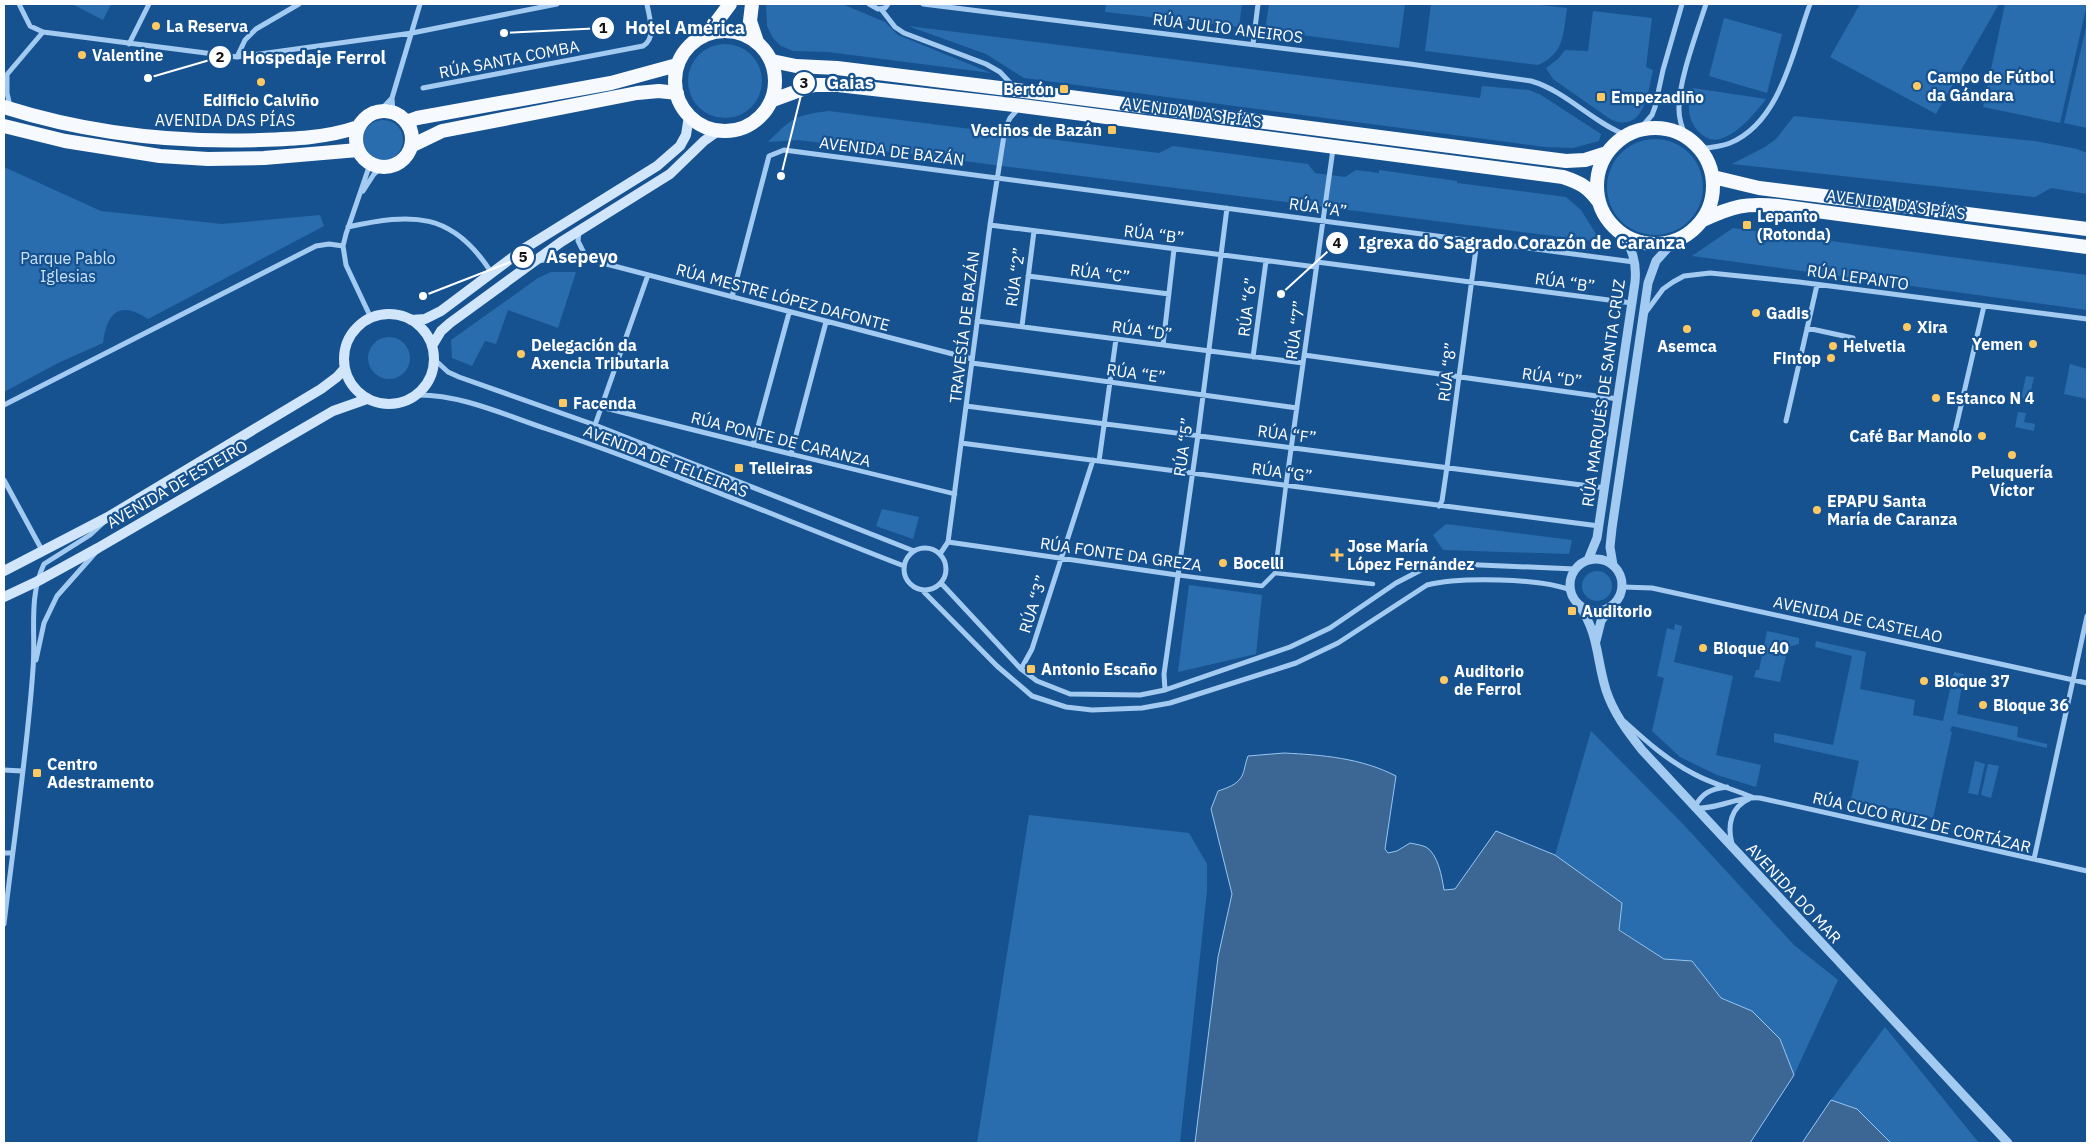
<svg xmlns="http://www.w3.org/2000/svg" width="2091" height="1147" font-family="'IBM Plex Sans',sans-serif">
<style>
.green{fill:#296dae}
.water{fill:#3c6794;stroke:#96c6f2}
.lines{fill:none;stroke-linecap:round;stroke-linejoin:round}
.pedestrian{stroke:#a3caf0;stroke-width:4.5}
.minor{stroke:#a3caf0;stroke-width:5}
.tertiary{stroke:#a3caf0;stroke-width:9}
.secondary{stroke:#d1e6fb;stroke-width:10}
.trunk{stroke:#f6faff;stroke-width:14}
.poi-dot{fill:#ffc962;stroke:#175290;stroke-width:2}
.labels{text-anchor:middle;stroke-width:4.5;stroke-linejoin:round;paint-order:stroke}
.poi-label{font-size:16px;font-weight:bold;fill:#fff;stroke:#175290;text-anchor:start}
.street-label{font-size:16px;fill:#fff;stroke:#175290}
.park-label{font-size:16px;fill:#cae3fb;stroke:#175290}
.leader{fill:none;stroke:#fff;stroke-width:2}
.callout-dot{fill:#fff;stroke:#175290;stroke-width:2}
.mark-label{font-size:15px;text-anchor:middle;font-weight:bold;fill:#111}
.callout-label{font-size:18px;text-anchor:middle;font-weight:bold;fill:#fff;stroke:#175290;stroke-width:4.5;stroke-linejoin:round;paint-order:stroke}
</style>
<rect width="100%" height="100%" fill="#175290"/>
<!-- green -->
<path class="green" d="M72,4H111L103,20Z
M766,4H842L885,22L898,35L991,73L828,52L793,51L781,46L773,38L767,26Z
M1106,4H1242L1239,27L1105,12Z
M1269,4H1405L1399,48L1265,30Z
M1431,4H1531L1567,8C1563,34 1565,53 1538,65L1425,51Z
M1860,4H1999L1936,114L1830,57Z
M2005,4H2087L2060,123L1983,107Z
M1593,11L1652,18L1646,67L1653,70C1648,92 1644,135 1610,119L1553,79L1546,68L1558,59L1565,50L1588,51Z
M1724,18L1782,34L1767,93L1709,76Z
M2087,23V128L2064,123Z
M908,26L1480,98L1482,86L1529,90L1541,95L1601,134L1599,141L1573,148L1544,147L1024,78L986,54Z
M688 81a37 37 0 1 1 74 0a37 37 0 1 1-74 0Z
M1693,88L1766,99C1754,114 1742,130 1723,138C1705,146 1688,124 1689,107C1689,101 1692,94 1693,88Z
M829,111L1159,153L1173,146L1308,164L1315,173L1345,177L1356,170L1379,173V170L1457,181V183L1566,197L1581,210L1601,242L798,140L768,142C792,118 795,115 829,111Z
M1794,116L2035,141L2077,149L2087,153V194L2051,188L2035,197L1732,164L1765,147L1776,139Z
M363 140a20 20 0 1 1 40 0a20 20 0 1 1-40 0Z
M1607 187a48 48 0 1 1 96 0a48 48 0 1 1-96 0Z
M4,167L101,211L222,224L320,215L324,226L148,319C119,300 107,313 103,343L58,363L4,392Z
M1733,228L2087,275V310L1692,256Z
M551,272H576L558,328L508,310L496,344L485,341L472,366L452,358L451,340L538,278Z
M368 358a21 21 0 1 1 42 0a21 21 0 1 1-42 0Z
M2070,364L2087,369V399L2064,394Z
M2026,376L2034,377L2029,399L2021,398Z
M2018,412L2026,413L2024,422L2035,424L2034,431L2015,427Z
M882,509L919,517L913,539L876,526Z
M1446,524L1572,540L1569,554L1443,550L1433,535Z
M1582 586a15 15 0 1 1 30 0a15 15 0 1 1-30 0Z
M1189,585L1262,595L1256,654L1178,672Z
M1675,624L1682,626L1674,662L1733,676L1716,755L1761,765L1756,787L1717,775L1680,757L1652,731L1664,678L1657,676L1667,628L1674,630Z
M1767,631L1799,638V644L1788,647L1780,682L1754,677L1756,670H1759Z
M1816,641L1866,652L1860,689L1915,700L1913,715L1943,721L1954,672L1964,674L1957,714L2018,727L2017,737L2047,744V748L1952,726L1950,731L1952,732L1933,818L1851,799L1859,761L1774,742V733L1833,745L1852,656L1815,647Z
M1591,731L1683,824L1794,945L1838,980L1794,1075L1780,1039L1752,1011L1721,998L1692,961L1664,959L1619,929L1622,903L1555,855Z
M1975,761L1985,764L1978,795L1968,793Z
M1988,764L1999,766L1991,798L1981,795Z
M1029,815L1189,833L1207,864V891L1180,1143H977Z
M1885,1027L1979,1143H1891L1857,1109L1831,1100Z"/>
<!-- water -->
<path class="water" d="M1284,753C1323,755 1361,758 1396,776L1385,849L1388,853L1397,851L1410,843C1415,844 1421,845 1426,847C1438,854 1442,877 1444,890L1455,889L1496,831L1555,855L1622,903L1619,930L1664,959L1692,961L1721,998L1752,1011L1780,1039L1794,1075L1750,1143H1195L1218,957L1232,894L1211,809L1218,791C1227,788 1237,785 1242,776C1245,770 1245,763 1248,756Z
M1831,1100L1857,1109L1891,1143H1802Z"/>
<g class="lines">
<!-- pedestrian -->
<path class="pedestrian" d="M791,454L955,494
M1275,573L1286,485
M1177,575L1262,586L1275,573L1373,584"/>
<!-- minor -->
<path class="minor" d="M19,4L30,26L43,32L237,57L412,33L557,4
M869,4L878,9L885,8L888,4
M923,4L1410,64L1531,81C1566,91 1592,122 1626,135
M881,9L895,27L904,33L986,64L1000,72L1014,87
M129,44L149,4
M1253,44L1258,4
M237,57L245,40L256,29L299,4
M7,75V93L10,106
M4,78L43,32
M423,88L643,46C657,38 649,17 647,4
M379,112L392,98
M393,113L392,98L420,4
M1639,130L1652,115L1655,107L1663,70L1682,4
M1686,137C1682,128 1679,120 1679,110C1678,82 1697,32 1706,4
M1700,149C1710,147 1721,147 1730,143C1781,122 1793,50 1810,4
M370,164L346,234L343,246L346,265L371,318
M363,191L374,174L382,167
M990,225L1316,267
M348,227C412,213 452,211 491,272
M579,232L578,241L587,259
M538,261L565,257L587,259L972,359
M1317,262L1632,303
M1028,276L1169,294
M732,297L769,156L784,150L1634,262
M1646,312L1663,289L1673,282L1684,276L1710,273L1799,282L2087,319
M977,321L1303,363
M1022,326L1034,231
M1807,328L1853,338
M1163,345L1174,249
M1304,355L1618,399
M1253,357L1266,261
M434,359L448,372L459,377L595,425L914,551
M972,363L1297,408
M416,395C460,394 505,415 547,429C667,470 785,520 904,566
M4,405L316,246L329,244L343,246
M966,406L1605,488
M601,407L791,454L826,322
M1786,421L1817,285
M595,425L648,275
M1927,435L1953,440L1984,306
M961,443L1599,526
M753,445L789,313
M1099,461L1116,339
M4,480L43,552
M1286,485L1333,149
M1439,506L1442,501L1447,467L1477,241
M948,542L1177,575
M904 569a21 21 0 1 1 42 0a21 21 0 1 1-42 0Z
M940,554L948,542L990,225L1005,129L1010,118L1019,108
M941,583L1021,669L1037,681L1070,694L1140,695L1165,690L1290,647L1330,628L1396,583L1425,568L1457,564L1575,569
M1623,587L1652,588L2087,683
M922,590L997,666L1032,696L1066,707L1092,710L1142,708L1170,703L1296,663L1338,643L1427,585C1459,577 1540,578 1570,590
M36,660L44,623L57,596L96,552
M1021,669L1032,649L1093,460
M1165,690L1164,674L1198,435L1227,208
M1625,722C1647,742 1667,760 1694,774C1712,784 1733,789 1752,797
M4,770L22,771
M1727,787C1710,789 1702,793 1694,808C1717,810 1737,796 1760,798L2087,871
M1732,844C1727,825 1731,807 1749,799
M4,853H12
M2034,859L2087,616
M4,924C14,839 27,754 33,669C36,634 28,597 44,564L90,535L104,522"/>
<!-- tertiary -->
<path class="tertiary" d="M1570 585a26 26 0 1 1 52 0a26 26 0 1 1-52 0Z
M1588,560L1597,538L1635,282C1637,262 1632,248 1621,232
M1613,565L1610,547L1612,528L1648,283L1656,261L1674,241
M1579,605C1599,634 1596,658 1606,690C1613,712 1627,731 1642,750L2008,1143
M1596,641L1601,621L1609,609"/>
<!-- secondary -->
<path class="secondary" d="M344 359a45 45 0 1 1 90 0a45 45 0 1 1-90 0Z
M411,320L425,319L441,311L525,248L657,166L680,146L686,135L689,116
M432,346L441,331L450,323L561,242L670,174L704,141L718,131
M4,571L108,517L321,389L337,377L345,368
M4,597L38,581L98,548L333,411L367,399"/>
<!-- trunk -->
<path class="trunk" d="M752,4L750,21L757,42
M675 81a50 50 0 1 1 100 0a50 50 0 1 1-100 0Z
M703,35L715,24L730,4
M772,61L796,66L837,68L1016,90L1566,161L1585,160L1607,153
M773,100L814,85H838L1022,106L1563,177C1581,183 1588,187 1599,202
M4,107C86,133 174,143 260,140C293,139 326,138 358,127
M356 139a28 28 0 1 1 56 0a28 28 0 1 1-56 0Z
M406,122L417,118L611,83L677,65
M4,126L65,141L160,156L208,159L264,158L358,150
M1597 186a58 58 0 1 1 116 0a58 58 0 1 1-116 0Z
M411,146L442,131L637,93L659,91L677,93
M1713,177L1759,188L2087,229
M1703,220C1733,206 1745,203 1778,206L2087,247"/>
</g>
<!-- markers -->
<g class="poi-dot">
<circle cx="156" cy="26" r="5"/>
<circle cx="82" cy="55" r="5"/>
<circle cx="261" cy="82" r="5"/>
<circle cx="1917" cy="86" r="5"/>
<rect x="1059" y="84" width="10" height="10" rx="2.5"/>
<rect x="1596" y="92" width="10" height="10" rx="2.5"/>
<rect x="1107" y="125" width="10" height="10" rx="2.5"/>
<rect x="1742" y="220" width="10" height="10" rx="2.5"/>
<circle cx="1756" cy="313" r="5"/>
<circle cx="1907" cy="327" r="5"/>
<circle cx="1687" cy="329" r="5"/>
<circle cx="2033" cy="344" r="5"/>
<circle cx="1833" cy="346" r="5"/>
<circle cx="521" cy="354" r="5"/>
<circle cx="1831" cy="358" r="5"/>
<circle cx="1936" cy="398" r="5"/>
<rect x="558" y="398" width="10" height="10" rx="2.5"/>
<circle cx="1982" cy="436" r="5"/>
<circle cx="2012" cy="455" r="5"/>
<rect x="734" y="463" width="10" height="10" rx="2.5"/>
<circle cx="1817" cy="510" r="5"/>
<path d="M1334.5 547.5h5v5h5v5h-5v5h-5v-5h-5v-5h5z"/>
<circle cx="1223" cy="563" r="5"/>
<rect x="1567" y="606" width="10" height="10" rx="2.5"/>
<circle cx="1703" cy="648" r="5"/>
<rect x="1026" y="664" width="10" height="10" rx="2.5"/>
<circle cx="1444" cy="680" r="5"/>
<circle cx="1924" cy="681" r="5"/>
<circle cx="1983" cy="705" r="5"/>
<rect x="32" y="768" width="10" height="10" rx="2.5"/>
</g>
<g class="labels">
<!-- poi labels -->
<g class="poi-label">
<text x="166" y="32">La Reserva</text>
<text x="92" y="61">Valentine</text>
<text x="1927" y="83">Campo de Fútbol<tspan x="1927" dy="18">da Gándara</tspan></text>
<text x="1054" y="95" text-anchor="end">Bertón</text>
<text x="1611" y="103">Empezadiño</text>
<text x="261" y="106" text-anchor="middle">Edificio Calviño</text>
<text x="1102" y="136" text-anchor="end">Veciños de Bazán</text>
<text x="1757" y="222">Lepanto<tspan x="1757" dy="18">(Rotonda)</tspan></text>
<text x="1766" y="319">Gadis</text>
<text x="1917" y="333">Xira</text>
<text x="2023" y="350" text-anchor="end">Yemen</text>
<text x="531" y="351">Delegación da<tspan x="531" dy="18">Axencia Tributaria</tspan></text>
<text x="1687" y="352" text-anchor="middle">Asemca</text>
<text x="1843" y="352">Helvetia</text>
<text x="1821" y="364" text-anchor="end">Fintop</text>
<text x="1946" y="404">Estanco N 4</text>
<text x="573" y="409">Facenda</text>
<text x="1972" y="442" text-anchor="end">Café Bar Manolo</text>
<text x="749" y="474">Telleiras</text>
<text x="2012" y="478" text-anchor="middle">Peluquería<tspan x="2012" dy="18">Víctor</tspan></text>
<text x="1827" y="507">EPAPU Santa<tspan x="1827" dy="18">María de Caranza</tspan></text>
<text x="1347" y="552">Jose María<tspan x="1347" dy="18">López Fernández</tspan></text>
<text x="1233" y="569">Bocelli</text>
<text x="1582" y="617">Auditorio</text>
<text x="1713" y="654">Bloque 40</text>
<text x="1041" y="675">Antonio Escaño</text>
<text x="1454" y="677">Auditorio<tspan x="1454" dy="18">de Ferrol</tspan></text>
<text x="1934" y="687">Bloque 37</text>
<text x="1993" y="711">Bloque 36</text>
<text x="47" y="770">Centro<tspan x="47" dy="18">Adestramento</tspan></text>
</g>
<!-- street labels -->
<g class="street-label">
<text transform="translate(1228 28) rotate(7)" y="6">RÚA JULIO ANEIROS</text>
<text transform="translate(509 59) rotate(-11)" y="6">RÚA SANTA COMBA</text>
<text transform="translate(1192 112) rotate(8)" y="6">AVENIDA DAS PÍAS</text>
<text x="225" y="126">AVENIDA DAS PÍAS</text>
<text transform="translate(892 151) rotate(7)" y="6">AVENIDA DE BAZÁN</text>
<text transform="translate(1896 204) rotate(8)" y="6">AVENIDA DAS PÍAS</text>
<text transform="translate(1318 207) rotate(8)" y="6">RÚA “A”</text>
<text transform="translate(1154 234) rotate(7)" y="6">RÚA “B”</text>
<text transform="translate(1100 273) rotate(7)" y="6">RÚA “C”</text>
<text transform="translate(1015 277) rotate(-82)" y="6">RÚA “2”</text>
<text transform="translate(1858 277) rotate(8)" y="6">RÚA LEPANTO</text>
<text transform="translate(1565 282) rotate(8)" y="6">RÚA “B”</text>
<text transform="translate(783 297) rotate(15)" y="6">RÚA MESTRE LÓPEZ DAFONTE</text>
<text transform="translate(1247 307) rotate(-83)" y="6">RÚA “6”</text>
<text transform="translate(964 327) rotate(-83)" y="6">TRAVESÍA DE BAZÁN</text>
<text transform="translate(1142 330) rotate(8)" y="6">RÚA “D”</text>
<text transform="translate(1295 330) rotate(-82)" y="6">RÚA “7”</text>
<text transform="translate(1447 372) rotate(-83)" y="6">RÚA “8”</text>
<text transform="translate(1136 373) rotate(8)" y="6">RÚA “E”</text>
<text transform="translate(1552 377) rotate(8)" y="6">RÚA “D”</text>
<text transform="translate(1603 393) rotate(-82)" y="6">RÚA MARQUÉS DE SANTA CRUZ</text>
<text transform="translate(1287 434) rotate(7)" y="6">RÚA “F”</text>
<text transform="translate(781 439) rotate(14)" y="6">RÚA PONTE DE CARANZA</text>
<text transform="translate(1183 447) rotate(-82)" y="6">RÚA “5”</text>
<text transform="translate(666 461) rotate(21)" y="6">AVENIDA DE TELLEIRAS</text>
<text transform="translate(1282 472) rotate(8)" y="6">RÚA “G”</text>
<text transform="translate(177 484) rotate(-30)" y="6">AVENIDA DE ESTEIRO</text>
<text transform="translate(1121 554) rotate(8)" y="6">RÚA FONTE DA GREZA</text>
<text transform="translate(1033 604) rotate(-72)" y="6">RÚA “3”</text>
<text transform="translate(1858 619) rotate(12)" y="6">AVENIDA DE CASTELAO</text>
<text transform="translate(1922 822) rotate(13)" y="6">RÚA CUCO RUIZ DE CORTÁZAR</text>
<text transform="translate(1794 893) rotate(47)" y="6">AVENIDA DO MAR</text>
</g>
<!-- park labels -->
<g class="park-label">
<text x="68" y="264">Parque Pablo<tspan x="68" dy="18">Iglesias</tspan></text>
</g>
</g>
<!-- callouts -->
<path class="leader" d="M504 33L603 28M148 78L220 57M781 176L804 83M1281 294L1337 243M423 296L523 257"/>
<g class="callout-dot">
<circle cx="504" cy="33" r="5"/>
<circle cx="148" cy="78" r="5"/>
<circle cx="781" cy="176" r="5"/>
<circle cx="1281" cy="294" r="5"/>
<circle cx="423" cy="296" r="5"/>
<circle cx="603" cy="28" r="12"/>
<circle cx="220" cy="57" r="12"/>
<circle cx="804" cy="83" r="12"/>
<circle cx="1337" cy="243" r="12"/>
<circle cx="523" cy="257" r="12"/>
</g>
<g class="mark-label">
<text x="603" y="33">1</text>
<text x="220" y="62">2</text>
<text x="804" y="88">3</text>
<text x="1337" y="248">4</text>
<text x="523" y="262">5</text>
</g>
<g class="callout-label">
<text x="685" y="34">Hotel América</text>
<text x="314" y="64">Hospedaje Ferrol</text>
<text x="850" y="89">Gaias</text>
<text x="1522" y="249">Igrexa do Sagrado Corazón de Caranza</text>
<text x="582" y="263">Asepeyo</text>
</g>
<!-- border -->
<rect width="2091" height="1147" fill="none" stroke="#ffffff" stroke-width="10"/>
</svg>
